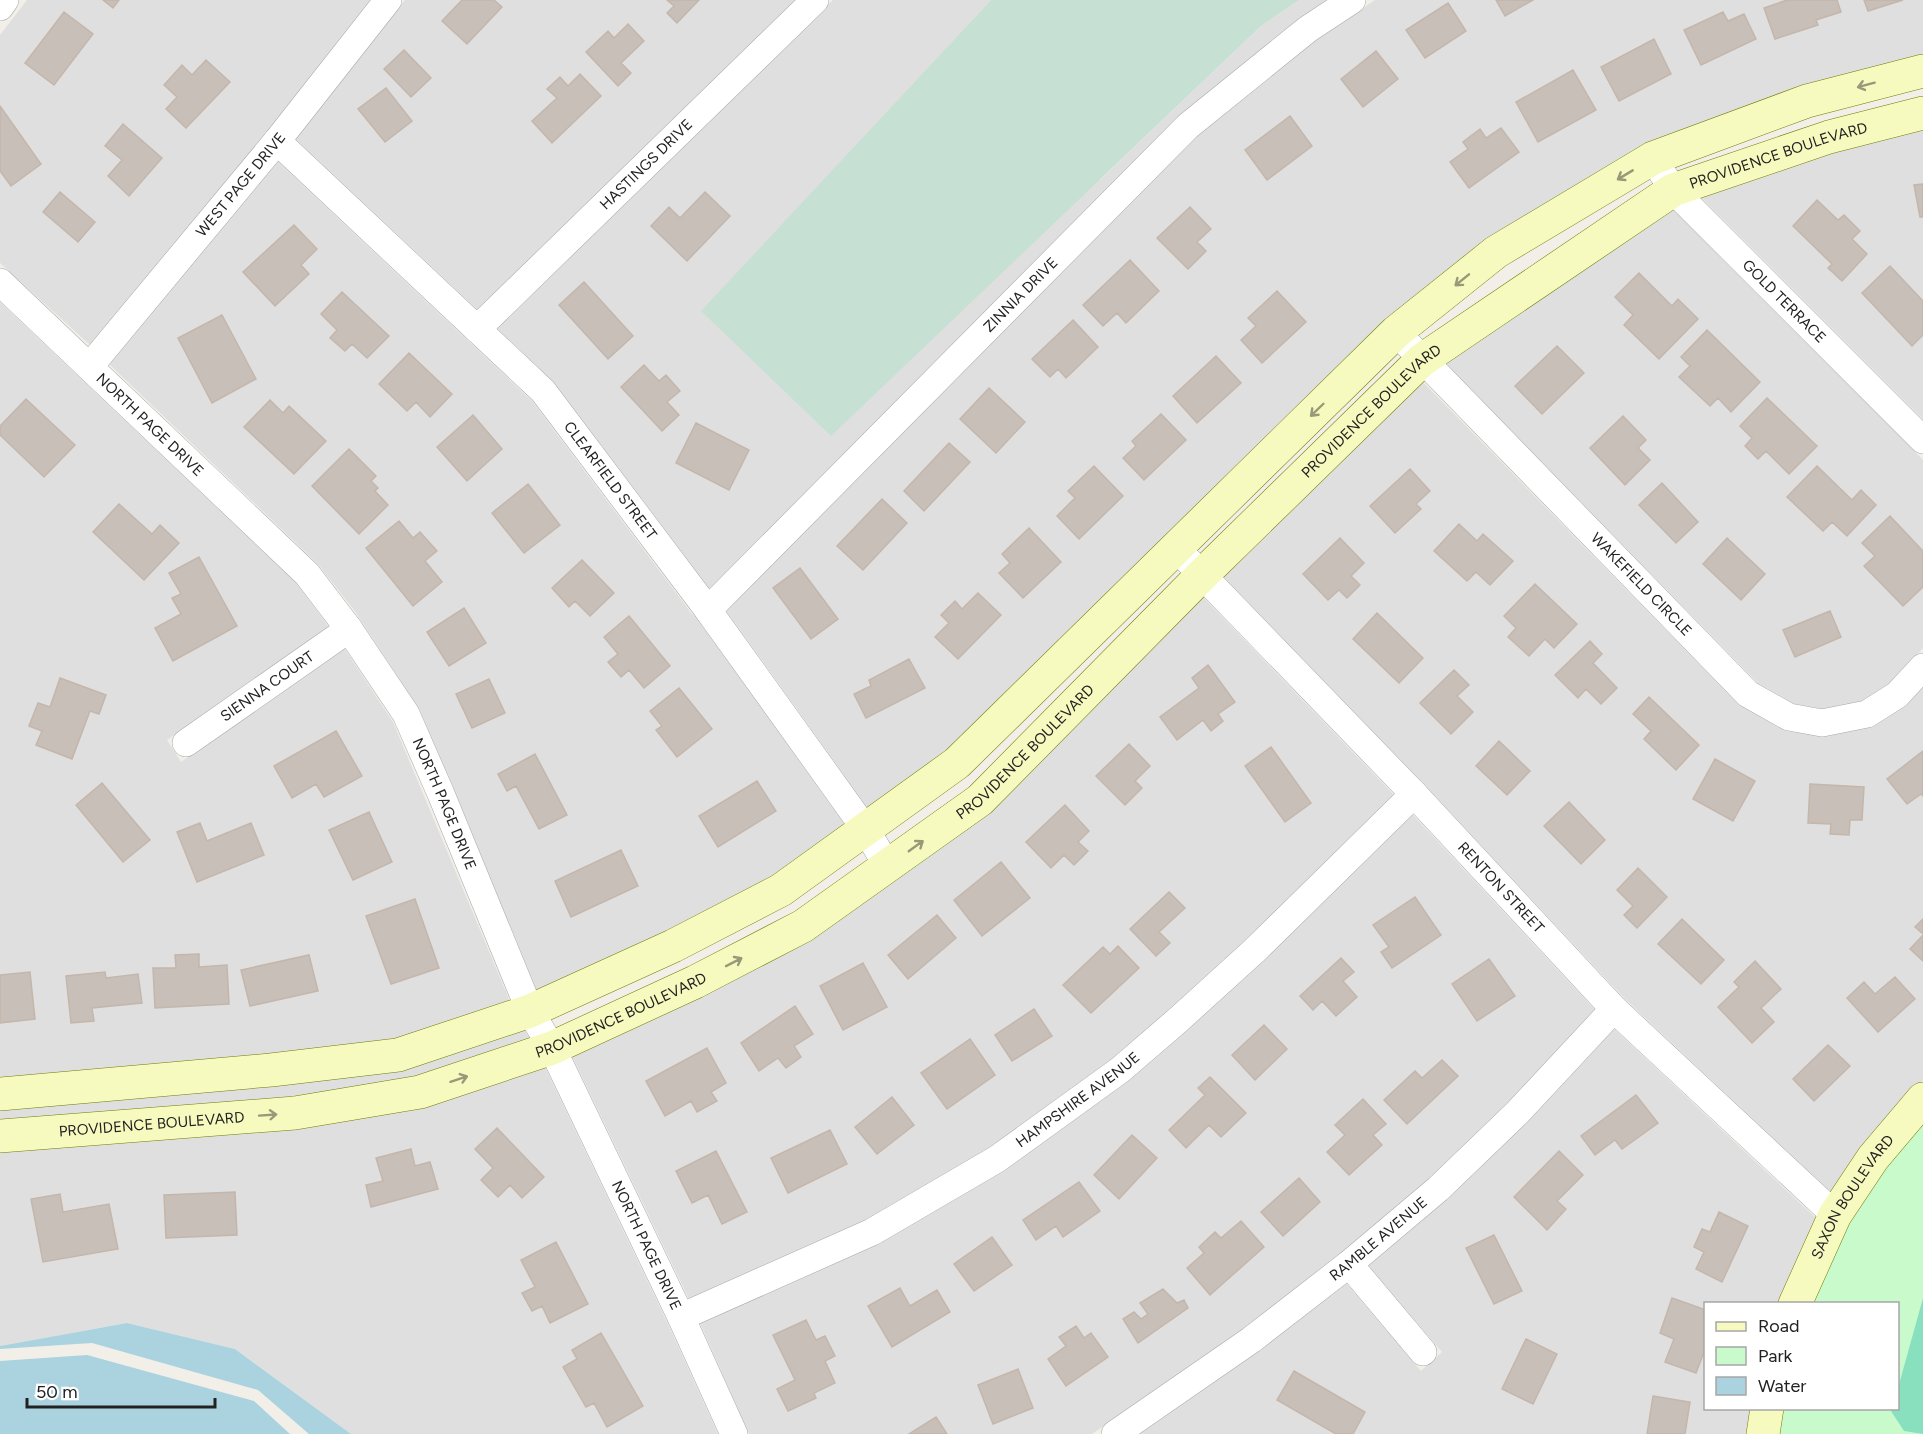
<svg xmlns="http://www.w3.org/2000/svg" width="1923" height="1434" font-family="Figtree,sans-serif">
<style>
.residential{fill:#e0dfdf}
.wetland{fill:#c6e0d4}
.park{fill:#c8facc}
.pitch{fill:#88e0be}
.water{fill:#aad3df}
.building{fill:#c7bfb8;stroke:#c4b6ab;stroke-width:1.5}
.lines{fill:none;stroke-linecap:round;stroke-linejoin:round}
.minor-casing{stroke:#a9a9a9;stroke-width:28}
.secondary-casing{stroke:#707d05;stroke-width:34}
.minor{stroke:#fff;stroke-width:27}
.secondary{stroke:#f7fabf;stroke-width:33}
.oneway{stroke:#979978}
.labels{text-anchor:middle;stroke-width:4.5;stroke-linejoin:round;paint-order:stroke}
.street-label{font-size:15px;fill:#222;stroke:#fff}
</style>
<rect width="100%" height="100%" fill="#f2efe9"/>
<!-- residential -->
<path class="residential" d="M27,0H372L259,144L90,345L0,263V35Z
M405,0H796L478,310L296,139Z
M833,0H991L702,311L1100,180L1261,26L1299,0H1328L710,589L554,382L497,328Z
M1375,0H1923V56L1491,241L949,753L870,811L726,610L1196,136L1316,39Z
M1923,127V419L1699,195L1831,150Z
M277,161L532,401L689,610V611L697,619L847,828L775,879L538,994L453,787L418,707L354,610L317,563L108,363Z
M1670,207L1923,460V648L1889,685L1864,701L1824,709L1795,704L1758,683L1443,361Z
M0,302L296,583L329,627L167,740L181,762L344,648L393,722L511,1004L396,1042L0,1080Z
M1421,380L1738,704L1785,731L1824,736L1923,686V1080L1833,1194L1624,998L1424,784L1221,574Z
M1200,594L1394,795L1245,941L1170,1011L1113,1060L990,1148L867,1220L689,1299L571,1054L808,939Z
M1412,814L1595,1010L1508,1104L1429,1179L1341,1254L1244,1329L1092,1434H749L700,1323L1004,1170Z
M523,1028L531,1041L419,1078L295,1100L0,1122V1107Z
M1613,1028L1818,1220L1781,1303L1706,1304V1408L1754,1409L1749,1434H1138L1346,1283L1421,1371L1442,1352L1368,1265Z
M544,1065L668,1324L718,1434H351L235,1349L127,1323L0,1346V1149Z"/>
<!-- wetland -->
<path class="wetland" d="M991,0H1299L1261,26L831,436L701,311Z"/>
<!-- park -->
<path class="park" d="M1923,1124V1434H1776L1782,1409L1898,1408V1304L1812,1303L1835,1248L1881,1171Z"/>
<!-- pitch -->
<path class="pitch" d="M1923,1298V1434L1904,1431L1891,1411L1892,1409L1898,1408V1388Z"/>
<!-- water -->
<path class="water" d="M127,1323L235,1349L351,1434H309L258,1390L92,1343L0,1349V1346Z
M87,1355L254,1401L290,1434H0V1361Z"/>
<!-- building -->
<path class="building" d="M103,0H119L113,8Z
M462,0H494L502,7L467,44L442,21Z
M667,0H699L677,23L667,13L674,6Z
M1496,0H1533L1505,16Z
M1787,0H1837L1841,12L1816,20L1818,25L1775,39L1764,8Z
M1864,0H1903L1868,11Z
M1448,3L1466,31L1425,58L1406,30Z
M64,12L93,34L54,85L25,63Z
M1723,12L1728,21L1744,14L1756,39L1701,65L1684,30Z
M628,24L644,41L621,63L631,73L618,86L586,52L608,31L614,38Z
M1654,39L1671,74L1619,101L1601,67Z
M404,50L431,78L411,97L384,69Z
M1376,51L1398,79L1363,107L1341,79Z
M206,60L230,82L186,128L166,109L177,97L164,85L182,65L192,75Z
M1573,70L1596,110L1538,142L1516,102Z
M580,74L601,96L552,143L532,121L557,98L547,89L560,77L568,86Z
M386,88L412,121L385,142L358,109Z
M0,106L41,164L11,186L0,171Z
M1290,116L1312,146L1267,180L1245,150Z
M123,124L162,158L129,196L108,176L122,160L105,146Z
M1501,128L1519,152L1469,188L1450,162L1468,149L1463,142L1480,129L1486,138Z
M1923,184V217H1920L1914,185Z
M60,192L95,222L78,242L43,212Z
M705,192L730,216L687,261L651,226L669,207L680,218Z
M1817,200L1838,220L1844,215L1860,231L1852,239L1867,254L1842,281L1828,268L1832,264L1793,226Z
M1190,207L1211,229L1197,242L1206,251L1188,269L1157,238Z
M294,225L317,249L301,265L309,274L275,306L243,272Z
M1130,260L1159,291L1126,323L1117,313L1103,326L1083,305Z
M1890,266L1923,301V335L1912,346L1862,293Z
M1639,273L1672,306L1678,299L1698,319L1659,359L1624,325L1633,315L1615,297Z
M584,282L633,336L608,359L559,305Z
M1277,291L1306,322L1262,363L1241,340L1256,326L1248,318Z
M342,292L389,336L367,358L352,344L345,351L330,338L337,330L321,314Z
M222,315L256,379L212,403L178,338Z
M1073,320L1098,347L1066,378L1058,369L1050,377L1032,359Z
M1707,330L1760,382L1731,412L1718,398L1710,406L1679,377L1690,366L1681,357Z
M1557,346L1584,373L1542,414L1515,386Z
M409,353L452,394L430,417L416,402L407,411L379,384Z
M1216,356L1241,383L1197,423L1173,396Z
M644,365L659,381L666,375L680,391L667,402L679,415L662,431L621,387Z
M989,388L1025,422L996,453L960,419Z
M1767,398L1817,446L1789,474L1766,451L1758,459L1745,446L1752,438L1740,426Z
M26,399L75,445L44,477L0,435V426Z
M270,400L283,413L289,406L326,441L294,474L244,427Z
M1161,414L1186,440L1144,480L1123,458L1136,446L1132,441Z
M473,415L502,449L467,481L437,447Z
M1623,416L1646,440L1638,448L1650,460L1625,485L1590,448Z
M696,423L749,450L729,490L676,463Z
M949,443L970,462L924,511L904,491Z
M349,449L376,476L371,481L378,488L375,491L388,505L359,534L312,486Z
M1094,466L1123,496L1079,539L1057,516L1075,498L1068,491Z
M1817,466L1852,500L1861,490L1876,505L1847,536L1832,522L1823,531L1787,497Z
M1410,469L1430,491L1416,504L1421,509L1395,533L1370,506Z
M1662,483L1698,522L1676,543L1639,505Z
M528,484L560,525L524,553L492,513Z
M882,499L907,523L863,570L837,546Z
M119,504L152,534L160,525L179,543L144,580L93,532Z
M1890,516L1923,551V587L1903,606L1864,566L1875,556L1862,543Z
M399,521L413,538L420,532L437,551L425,561L442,582L413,606L366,548Z
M1459,524L1477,541L1483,534L1513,561L1490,585L1476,572L1467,581L1434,551Z
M1029,528L1061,562L1023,598L999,573L1010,563L1002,554Z
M1340,538L1364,563L1351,576L1360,585L1347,598L1339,590L1328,600L1303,574Z
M1727,538L1765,574L1741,600L1703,564Z
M199,557L237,626L173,661L155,628L181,614L172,598L181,594L169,573Z
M582,560L614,593L590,616L575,601L569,607L552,588Z
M800,568L838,619L811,639L773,588Z
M1535,584L1577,624L1554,648L1545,639L1529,656L1508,637L1516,628L1504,616Z
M978,593L1001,615L958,659L935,637L949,623L941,615L955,601L962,609Z
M464,608L486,643L449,666L427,632Z
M1830,611L1841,637L1795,657L1783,630Z
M1377,613L1423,658L1399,683L1353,639Z
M629,616L670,666L644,688L629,670L621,677L608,662L618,654L604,637Z
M1590,641L1602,654L1593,663L1617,688L1601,704L1586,689L1578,698L1555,675Z
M909,659L925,688L866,718L854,694L871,686L869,680Z
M1208,665L1235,702L1218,714L1223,721L1211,731L1203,720L1177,740L1160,717L1199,688L1192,678Z
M1454,670L1469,685L1457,696L1473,712L1451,734L1420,703Z
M60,678L106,695L99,714L90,711L72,759L36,745L42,731L29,726L38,703L50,707Z
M489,679L505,713L472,728L456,694Z
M679,688L712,729L677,757L656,730L662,726L650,711Z
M1649,697L1699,745L1676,770L1644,739L1651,731L1633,714Z
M336,731L362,776L324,797L316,784L292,798L274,766Z
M1499,741L1530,771L1507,795L1476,766Z
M1129,744L1150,766L1135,781L1142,788L1125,805L1096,776Z
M1271,747L1311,803L1285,822L1245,766Z
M1923,751V796L1921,794L1907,804L1887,779Z
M535,754L567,815L539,829L516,786L507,791L498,774Z
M1715,759L1755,781L1733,821L1693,799Z
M757,781L776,811L718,847L699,816Z
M102,783L150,840L123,862L76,805Z
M1810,784L1864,787L1862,820H1850L1849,835L1830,834L1831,824L1808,823Z
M1569,802L1605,840L1581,864L1544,826Z
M1065,805L1089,831L1078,842L1088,851L1074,865L1064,855L1051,868L1026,842Z
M369,812L392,862L353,880L329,830Z
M200,823L207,841L251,823L264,855L197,882L177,832Z
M621,850L638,886L571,917L555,881Z
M1001,862L1030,898L982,936L954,900Z
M1638,868L1667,897L1637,928L1624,915L1633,906L1617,890Z
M1169,892L1185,908L1159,932L1170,943L1156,956L1130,929Z
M1415,897L1441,935L1392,968L1381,952L1389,947L1373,925Z
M415,899L439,968L391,984L366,916Z
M937,915L956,938L908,979L888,955Z
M1682,919L1724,960L1701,984L1658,944Z
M1923,919V934L1915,927Z
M1923,935V961L1910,949Z
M1118,946L1139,968L1091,1013L1063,985L1103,947L1110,954Z
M199,954V967L227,965L229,1004L155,1008L153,968H176L175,955Z
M309,955L318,991L250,1006L241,970Z
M1341,958L1354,972L1343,981L1357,997L1336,1016L1322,1001L1313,1010L1300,996Z
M1489,959L1515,996L1477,1021L1452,984Z
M1755,961L1781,989L1761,1008L1774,1022L1752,1043L1718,1007L1739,987L1734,982Z
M863,963L887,1007L843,1030L820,986Z
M30,972L35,1019L0,1023V975Z
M105,972L106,978L138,974L142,1003L92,1008L94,1021L71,1023L66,976Z
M1895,977L1915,999L1878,1032L1847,998L1864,982L1875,994Z
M795,1006L813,1034L794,1046L801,1057L786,1068L778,1058L759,1071L741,1043Z
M1034,1009L1052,1036L1012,1061L995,1035Z
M1264,1025L1287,1049L1255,1080L1232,1055Z
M970,1039L995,1075L947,1109L921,1073Z
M1828,1045L1850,1066L1814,1101L1793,1079Z
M707,1048L726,1083L711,1092L717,1101L697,1112L691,1101L665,1116L646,1081Z
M1442,1060L1458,1076L1407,1124L1384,1100L1415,1071L1422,1078Z
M1210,1077L1246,1113L1221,1137L1209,1125L1186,1148L1169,1130L1205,1095L1198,1088Z
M1636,1095L1658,1123L1622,1149L1615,1140L1595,1155L1581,1136Z
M892,1097L914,1125L877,1154L855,1127Z
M1363,1099L1386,1124L1373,1135L1382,1145L1349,1175L1327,1152L1345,1135L1335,1125Z
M497,1128L544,1177L522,1198L510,1185L498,1197L481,1180L493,1168L475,1149Z
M830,1130L847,1164L788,1193L771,1158Z
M1132,1135L1157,1158L1119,1199L1094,1175Z
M411,1149L415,1166L430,1162L438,1189L371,1207L366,1185L383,1181L376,1158Z
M716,1151L747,1212L722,1224L708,1195L692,1203L676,1171Z
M1559,1151L1583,1175L1557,1201L1566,1209L1547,1230L1514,1197Z
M1299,1178L1320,1202L1283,1236L1261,1212Z
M1079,1182L1100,1211L1063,1237L1056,1226L1036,1240L1023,1220Z
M235,1192L237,1235L166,1238L164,1195Z
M60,1194L63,1212L109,1204L118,1249L43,1262L31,1199Z
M1719,1212L1748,1226L1722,1282L1696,1269L1704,1252L1694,1247L1702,1229L1710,1232Z
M1241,1221L1264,1247L1210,1295L1187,1268L1204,1253L1199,1247L1215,1232L1221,1238Z
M1494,1235L1522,1291L1494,1304L1466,1248Z
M992,1237L1012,1265L974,1291L954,1264Z
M556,1242L588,1304L550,1323L542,1306L532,1311L522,1293L535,1287L521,1260Z
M900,1288L910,1306L937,1290L950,1312L892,1347L868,1306Z
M1163,1289L1177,1303L1184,1300L1188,1308L1138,1343L1123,1319L1134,1312L1141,1319L1148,1314L1140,1303Z
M1672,1298L1706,1310V1347L1696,1373L1665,1362L1674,1339L1660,1333Z
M806,1320L816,1340L825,1336L835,1356L825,1361L835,1383L814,1393L816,1398L788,1411L777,1389L795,1380L773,1335Z
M1076,1326L1084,1338L1091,1333L1108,1357L1066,1386L1048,1359L1066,1346L1059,1337Z
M601,1333L643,1406L607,1427L594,1403L586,1407L563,1367L577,1359L572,1350Z
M1526,1339L1557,1354L1533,1404L1502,1389Z
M1018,1369L1033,1408L993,1424L978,1385Z
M1294,1371L1365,1412L1353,1434H1336L1277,1400Z
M1653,1396L1690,1402L1685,1434H1647Z
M936,1417L947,1434H909Z"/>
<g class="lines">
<!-- minor casing -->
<g class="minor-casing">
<g id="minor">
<path d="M0,7L5,0"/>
<path id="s1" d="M277,141L543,391L708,610L866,830L888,867"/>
<path id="s2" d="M1653,158L1673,190L1923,440"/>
<path id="s3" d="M0,282L307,574L349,629L406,714L441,794L530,1011L552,1048L681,1317L734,1434"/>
<path id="s4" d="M477,329L815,0"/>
<path id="s5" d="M1396,332L1748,694L1789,717L1822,723L1867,714L1897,695L1923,667"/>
<path id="s6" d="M90,366L277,141L388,0"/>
<path id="s7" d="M1176,548L1414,794L1614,1009L1835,1215"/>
<path id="s8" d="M708,610L1188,126L1308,29L1352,0"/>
<path id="s9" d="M186,743L349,629"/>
<path d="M1349,1264L1423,1352"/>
<path id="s10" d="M681,1317L872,1232L997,1159L1120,1070L1178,1020L1254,951L1414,794"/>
<path id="s11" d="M1115,1434L1251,1340L1349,1264L1438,1189L1517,1113L1614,1009"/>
</g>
</g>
<!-- secondary casing -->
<g class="secondary-casing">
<g id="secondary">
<path d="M0,1094L271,1070L398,1055L530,1011L673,946L781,890L957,763L1396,332L1496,252L1653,158L1807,101L1923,71"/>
<path id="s12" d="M0,1136L295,1113L420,1092L552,1048L695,982L803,926L980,800L1202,575L1422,360L1673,190L1829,137L1923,113"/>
<path id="s13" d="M1795,1304L1835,1215L1873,1158L1923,1099"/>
<path d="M1763,1434L1767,1408"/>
</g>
</g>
<!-- minor -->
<use href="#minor" class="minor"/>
<!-- secondary -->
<use href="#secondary" class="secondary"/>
</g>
<!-- one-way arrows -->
<defs><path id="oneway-shaft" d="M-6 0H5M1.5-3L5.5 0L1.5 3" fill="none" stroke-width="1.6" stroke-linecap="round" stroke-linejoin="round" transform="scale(1.5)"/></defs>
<g class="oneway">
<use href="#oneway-shaft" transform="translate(1866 85) rotate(165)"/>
<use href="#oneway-shaft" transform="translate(1625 175) rotate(149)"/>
<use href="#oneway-shaft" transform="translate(1462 280) rotate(141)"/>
<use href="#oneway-shaft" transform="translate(1317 410) rotate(136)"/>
<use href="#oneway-shaft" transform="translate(916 846) rotate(-36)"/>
<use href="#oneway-shaft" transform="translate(734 962) rotate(-27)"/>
<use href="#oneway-shaft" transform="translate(459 1079) rotate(-18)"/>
<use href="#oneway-shaft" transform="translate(268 1115) rotate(-4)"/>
</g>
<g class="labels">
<!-- street labels -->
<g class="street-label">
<text dy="5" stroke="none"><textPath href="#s12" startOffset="2096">PROVIDENCE BOULEVARD</textPath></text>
<text dy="5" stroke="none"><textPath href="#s4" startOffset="236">HASTINGS DRIVE</textPath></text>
<text dy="5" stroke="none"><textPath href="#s6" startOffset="236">WEST PAGE DRIVE</textPath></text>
<text dy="5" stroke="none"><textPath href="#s8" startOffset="444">ZINNIA DRIVE</textPath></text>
<text dy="5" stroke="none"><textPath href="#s2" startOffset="195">GOLD TERRACE</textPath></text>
<text dy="5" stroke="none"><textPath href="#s12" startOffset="1610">PROVIDENCE BOULEVARD</textPath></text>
<text dy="5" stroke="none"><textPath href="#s3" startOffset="207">NORTH PAGE DRIVE</textPath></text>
<text dy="5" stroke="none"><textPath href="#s1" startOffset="477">CLEARFIELD STREET</textPath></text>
<text dy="5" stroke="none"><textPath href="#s5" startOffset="352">WAKEFIELD CIRCLE</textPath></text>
<text dy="5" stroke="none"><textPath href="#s9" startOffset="99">SIENNA COURT</textPath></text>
<text dy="5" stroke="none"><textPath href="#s12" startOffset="1124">PROVIDENCE BOULEVARD</textPath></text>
<text dy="5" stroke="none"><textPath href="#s3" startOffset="693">NORTH PAGE DRIVE</textPath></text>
<text dy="5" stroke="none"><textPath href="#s7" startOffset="470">RENTON STREET</textPath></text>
<text dy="5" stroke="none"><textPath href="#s12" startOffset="638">PROVIDENCE BOULEVARD</textPath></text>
<text dy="5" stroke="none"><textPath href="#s10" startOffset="454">HAMPSHIRE AVENUE</textPath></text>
<text dy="5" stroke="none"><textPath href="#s12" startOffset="152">PROVIDENCE BOULEVARD</textPath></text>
<text dy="5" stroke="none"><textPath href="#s13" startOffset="122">SAXON BOULEVARD</textPath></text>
<text dy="5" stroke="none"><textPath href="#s11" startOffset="328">RAMBLE AVENUE</textPath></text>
<text dy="5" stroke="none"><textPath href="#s3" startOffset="1179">NORTH PAGE DRIVE</textPath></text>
</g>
</g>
<!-- legend -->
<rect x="1704" y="1302" width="195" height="108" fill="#ffffff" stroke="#a7a7a7" stroke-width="1.5"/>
<rect x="1716" y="1322" width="30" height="9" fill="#f7fabf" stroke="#a7a7a7" stroke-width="1.5"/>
<text x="1758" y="1332" font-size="18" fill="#222222">Road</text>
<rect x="1716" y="1347" width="30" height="18" fill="#c8facc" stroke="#a7a7a7" stroke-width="1.5"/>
<text x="1758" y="1362" font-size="18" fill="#222222">Park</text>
<rect x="1716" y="1377" width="30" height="18" fill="#aad3df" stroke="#a7a7a7" stroke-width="1.5"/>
<text x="1758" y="1392" font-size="18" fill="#222222">Water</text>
<!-- scale -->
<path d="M27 1398v9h188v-9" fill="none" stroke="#222222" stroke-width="3"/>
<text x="36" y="1398" font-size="18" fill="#222222" stroke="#ffffff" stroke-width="4.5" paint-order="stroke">50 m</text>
</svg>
